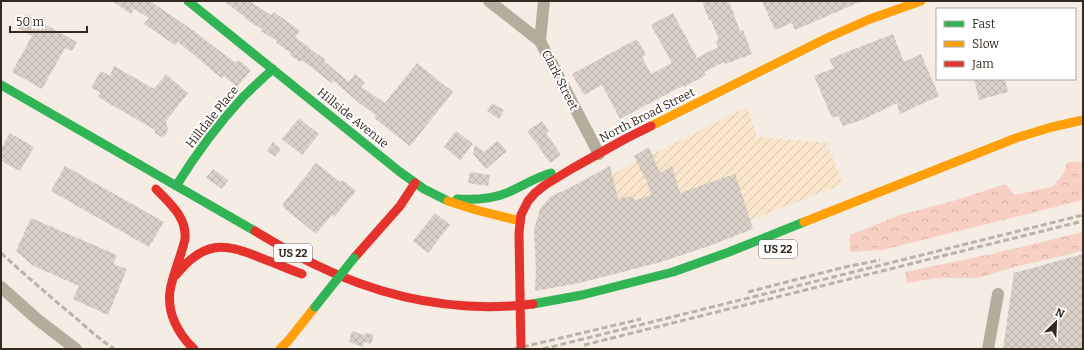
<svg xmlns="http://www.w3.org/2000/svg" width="1084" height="350" font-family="Bitter,serif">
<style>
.industrial{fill:url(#industrial-furrows)}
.forest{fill:url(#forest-crowns)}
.building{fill:url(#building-cross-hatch)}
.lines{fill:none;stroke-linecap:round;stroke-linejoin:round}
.street{stroke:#b5ad9c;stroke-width:12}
.fast{stroke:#30b455;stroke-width:9}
.slow{stroke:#ff9f0a;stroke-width:9}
.jam{stroke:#e5322d;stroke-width:9}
.rail{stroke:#b9b2a7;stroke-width:3;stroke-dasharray:6 3;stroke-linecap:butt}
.fast-bridge{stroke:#30b455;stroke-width:9}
.jam-bridge{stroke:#e5322d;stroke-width:9}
.labels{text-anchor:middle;stroke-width:4;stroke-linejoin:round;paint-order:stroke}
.shield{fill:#fff;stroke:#706962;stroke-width:1}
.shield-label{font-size:11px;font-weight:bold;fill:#33291e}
.street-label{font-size:12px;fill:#33291e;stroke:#fff}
</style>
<defs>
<pattern id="industrial-furrows" width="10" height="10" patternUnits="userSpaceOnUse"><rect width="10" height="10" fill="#f9e4cc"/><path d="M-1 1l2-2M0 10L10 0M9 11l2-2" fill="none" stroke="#d6c4af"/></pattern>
<pattern id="forest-crowns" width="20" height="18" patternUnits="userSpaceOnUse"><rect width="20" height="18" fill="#f7cfc3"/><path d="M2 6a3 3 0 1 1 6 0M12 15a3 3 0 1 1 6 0" fill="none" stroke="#d4b2a7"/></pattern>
<pattern id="building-cross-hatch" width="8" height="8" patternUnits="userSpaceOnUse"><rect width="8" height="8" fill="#dbd0c8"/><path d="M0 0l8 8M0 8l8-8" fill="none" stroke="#bcb3ab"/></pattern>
</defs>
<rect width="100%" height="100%" fill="#f5ece3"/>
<!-- industrial -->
<path class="industrial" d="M747,107L757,137L827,143L843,184L686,245L543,281L599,181Z"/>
<!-- forest -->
<path class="forest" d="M1067,162H1083V200L882,250L850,252V235L900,215L953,201L1006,184L1014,195L1052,187L1064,173Z
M1083,232V251L1018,266L978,278H936L907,283L905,272L992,254Z"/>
<!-- building -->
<path class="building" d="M112,1H150L194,31L226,56L236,63L238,60L251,70L237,87L224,76L222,78L211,70V69L178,42L175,45L144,24L149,18L134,9L131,14Z
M224,1H249L271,15L274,12L300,31L295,37L310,48V49L325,59L324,61L349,82L355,74L365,83L361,87L385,103L417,63L453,92L410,146L374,118L376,115L359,103L334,81L331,83L314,69L301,60L300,62L290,55L291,53L276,43L277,41L261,31L262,29L246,19V18Z
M702,1H729L740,31L743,30L752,54L725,64L724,62L704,72L706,75L684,87V85L620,119L602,85L584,95L572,74L637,39L646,55L642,57L651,74L672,63L651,25L673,13L697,58L718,47L716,41L719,40L711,20H709Z
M762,1H862L795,30L792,23L775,30Z
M26,14L77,42L72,51L65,48L42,89L12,72L32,36L18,28Z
M893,34L904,62L921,54L939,96L900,114L897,103L862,120L843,126L838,116L832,118L814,76L834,68L829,59Z
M114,66L154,89L166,74L188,93L166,121L168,130L166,135L162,137L158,135L155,133V130L98,97L100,92L91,88L101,71L110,76Z
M974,79H1005L1008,92L979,100Z
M492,103L504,110L499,119L487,111Z
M299,118L319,134L302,155L282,139Z
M542,121L549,131L546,133L561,155L550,163L535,141H534L527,131Z
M456,131L473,144L460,160L444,147Z
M10,133L34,147L20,171L1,161V149Z
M498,141L507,151L486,169L473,154L475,145L484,152Z
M273,142L281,149L275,157L267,151Z
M649,147L660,173L672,166L680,193L735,174L753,229L709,246L661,262L579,283L535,291L536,270L534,229L540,209L550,197L573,186L610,166L618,199L633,196L634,201L651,195L647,182L634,156Z
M316,163L340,182L342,180L356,191L334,217L332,215L316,234L284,208L283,204Z
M65,166L164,222L149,247L51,191Z
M213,169L228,180L222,189L206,178Z
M470,172L490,175L488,186L468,183Z
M435,213L450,225L428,253L413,241Z
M31,218L117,255L113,264L127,269L108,315L73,299L79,286L32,265L16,251Z
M1083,254V349H1003L1014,273Z
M352,331L364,335L366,333L374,335L371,344L364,342L363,347L349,342Z"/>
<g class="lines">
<!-- street -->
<path class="street" d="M489,1L540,41
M544,1L540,41L599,154
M1,287L38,320L76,349
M988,349L998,294"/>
<!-- fast -->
<path class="fast" d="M188,1L400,172L424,189L448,201
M1,85L255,231
M176,186C196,154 218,124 243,97C253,87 263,78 273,69
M457,199C474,200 493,199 509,192C523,186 536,177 551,173
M533,304L582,295L673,272L729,252L804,222"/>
<!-- slow -->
<path class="slow" d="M651,126L827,38L870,19L921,1
M448,201L476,210L520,221
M804,222L1016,138L1052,127L1083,120
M280,349L288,341L315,307"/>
<!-- jam -->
<path class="jam" d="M156,189C170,204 187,217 185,239C181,257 173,273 170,291C167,313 178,334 194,349
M255,231C275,243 295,255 316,265C384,298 458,313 533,304
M354,258L400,206L415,183
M176,275C203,241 224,242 261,258C275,263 288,269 302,274
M520,295L519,233L521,215L528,201L535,193L545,185L573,168L625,139L651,126"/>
<!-- rail -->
<path class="rail" d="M1,253C24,274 47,294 71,314C85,326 99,339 114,349
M748,292L845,267L880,260
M584,345L1083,221
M514,349L641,319
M543,349L1083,215"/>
<!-- fast-bridge -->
<path class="fast-bridge" d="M315,307L354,258"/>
<!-- jam-bridge -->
<path class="jam-bridge" d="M520,295L521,349"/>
</g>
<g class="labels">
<!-- shield labels -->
<g class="shield">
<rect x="759" y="240" width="38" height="18" rx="3"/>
<rect x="274" y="244" width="38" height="18" rx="3"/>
</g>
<g class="shield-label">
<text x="778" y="253">US 22</text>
<text x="293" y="257">US 22</text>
</g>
<!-- street labels -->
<g class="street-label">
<text transform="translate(560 80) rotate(63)" y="4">Clark Street</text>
<text transform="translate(647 115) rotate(-27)" y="4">North Broad Street</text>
<text transform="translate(212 117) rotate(-51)" y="4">Hilldale Place</text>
<text transform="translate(353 118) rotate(39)" y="4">Hillside Avenue</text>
</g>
</g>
<!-- border -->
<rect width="1084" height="350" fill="none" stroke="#33291e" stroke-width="4"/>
<!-- legend -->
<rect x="936" y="8" width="140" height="72" fill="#ffffff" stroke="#ada9a5"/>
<rect x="944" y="21" width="20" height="6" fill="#30b455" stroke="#ada9a5"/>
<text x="972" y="28" font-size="12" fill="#33291e">Fast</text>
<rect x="944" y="41" width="20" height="6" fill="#ff9f0a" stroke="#ada9a5"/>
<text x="972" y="48" font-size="12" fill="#33291e">Slow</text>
<rect x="944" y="61" width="20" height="6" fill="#e5322d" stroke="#ada9a5"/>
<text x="972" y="68" font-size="12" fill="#33291e">Jam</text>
<!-- north arrow -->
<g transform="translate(1056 322) rotate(24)" stroke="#ffffff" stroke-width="3" paint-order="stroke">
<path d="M0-3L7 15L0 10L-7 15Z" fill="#33291e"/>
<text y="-6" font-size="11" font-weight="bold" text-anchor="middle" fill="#33291e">N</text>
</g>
<!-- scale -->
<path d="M10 26v6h77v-6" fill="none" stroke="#33291e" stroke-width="2"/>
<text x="16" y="26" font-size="12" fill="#33291e" stroke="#ffffff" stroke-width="3" paint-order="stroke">50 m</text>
</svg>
